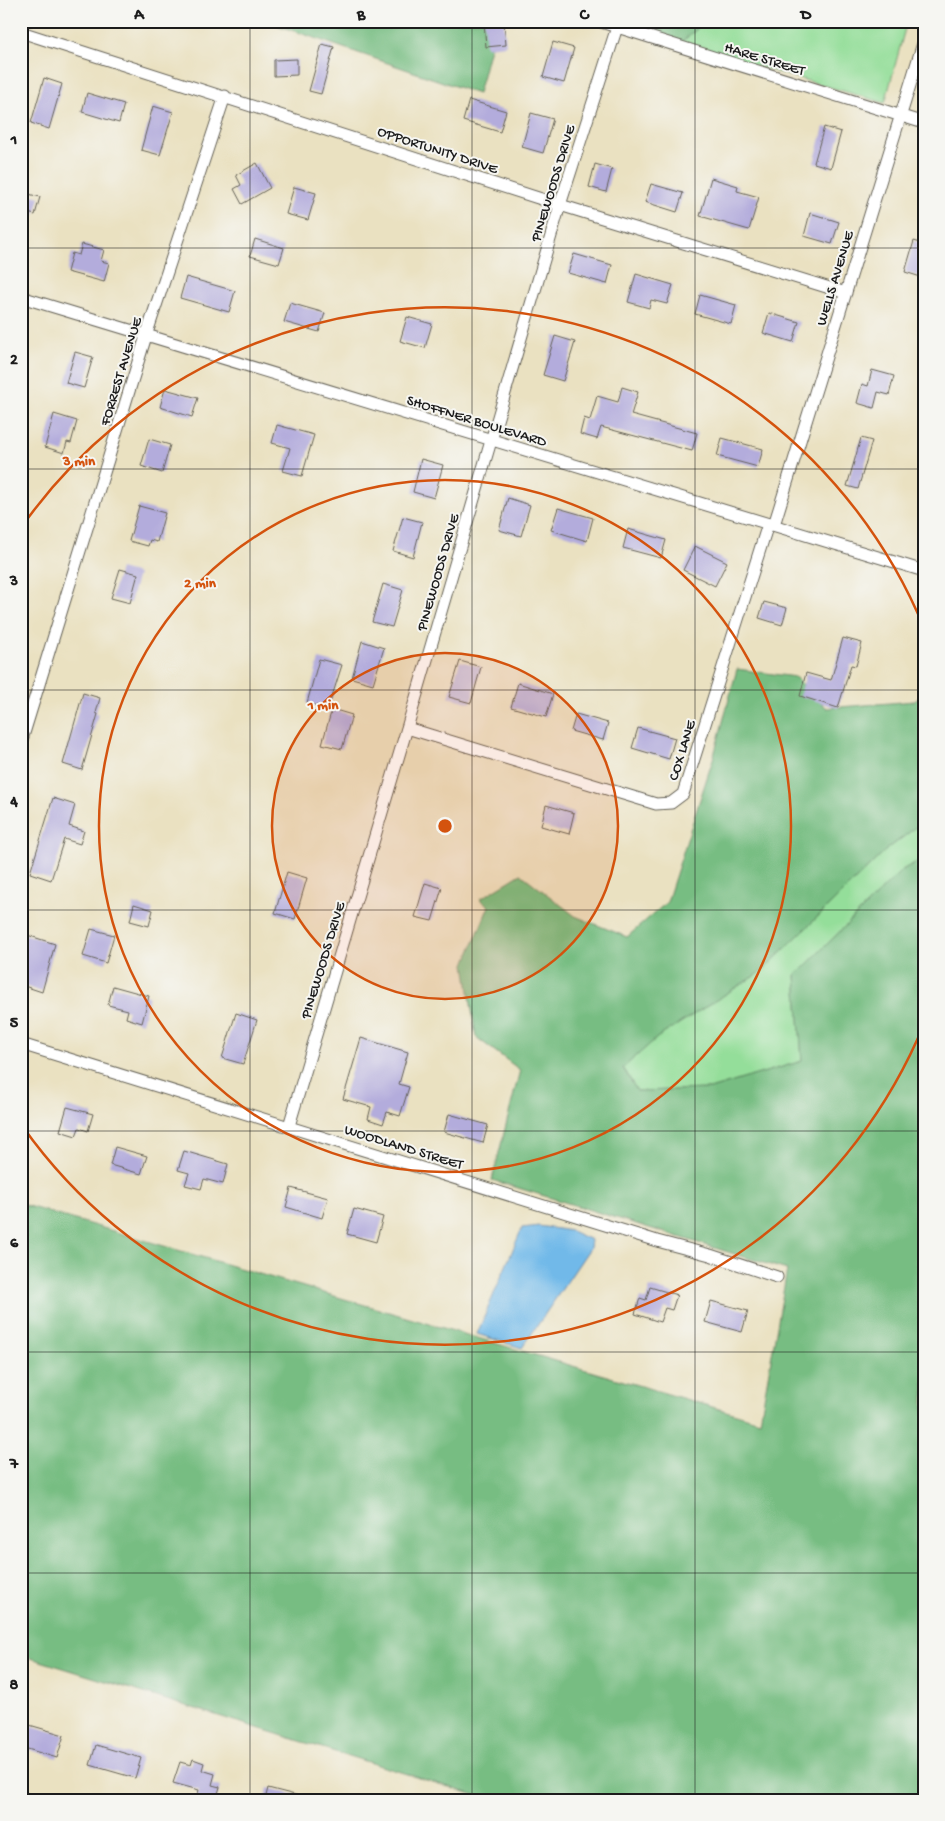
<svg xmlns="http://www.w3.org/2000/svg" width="945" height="1821" font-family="'Gochi Hand',sans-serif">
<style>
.green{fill:#94de9a;stroke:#587d5b}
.forest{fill:#77bd82;stroke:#4a6c4f}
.water{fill:#71b9e9;stroke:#466a82}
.building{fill:#b3acdc}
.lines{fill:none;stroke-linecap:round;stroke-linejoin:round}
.minor-casing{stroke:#646156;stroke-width:13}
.minor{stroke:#fff;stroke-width:11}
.grid{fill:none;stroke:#1c1c1c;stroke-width:1;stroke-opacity:0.55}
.ring{fill:none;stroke:#d4530e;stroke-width:2.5}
.labels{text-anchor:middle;stroke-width:4;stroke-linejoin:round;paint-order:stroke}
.street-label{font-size:15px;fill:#1c1c1c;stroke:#f6f6f2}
.centre{fill:#d4530e;stroke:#f6f6f2;stroke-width:2.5}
.ring-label{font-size:15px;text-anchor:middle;font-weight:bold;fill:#d4530e;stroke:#f6f6f2;stroke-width:4;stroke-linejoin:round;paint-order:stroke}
.neatline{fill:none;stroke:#1c1c1c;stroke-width:2}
.grid-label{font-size:16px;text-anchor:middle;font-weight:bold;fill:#1c1c1c}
</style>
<rect width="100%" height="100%" fill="#f6f6f2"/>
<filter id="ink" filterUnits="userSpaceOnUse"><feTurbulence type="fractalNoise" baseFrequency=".02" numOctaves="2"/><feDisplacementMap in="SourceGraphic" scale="10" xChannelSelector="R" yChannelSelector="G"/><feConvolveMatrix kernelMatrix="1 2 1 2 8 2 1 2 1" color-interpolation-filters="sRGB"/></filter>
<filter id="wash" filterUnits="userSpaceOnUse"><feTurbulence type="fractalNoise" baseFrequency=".0096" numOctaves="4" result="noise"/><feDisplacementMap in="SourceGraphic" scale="20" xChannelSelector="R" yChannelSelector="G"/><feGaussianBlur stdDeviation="1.12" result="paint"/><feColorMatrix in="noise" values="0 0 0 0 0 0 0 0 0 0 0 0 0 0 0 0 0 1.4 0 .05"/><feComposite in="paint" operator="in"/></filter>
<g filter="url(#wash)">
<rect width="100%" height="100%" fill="#eae1c1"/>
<!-- green -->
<path class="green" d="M698,21H907L885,103L679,44L697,29Z
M924,821V858L902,870L796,975L802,1061L710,1089L637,1091L623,1067L658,1037L762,971L885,851Z"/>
<!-- forest -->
<path class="forest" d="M265,21H497L478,94Z
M597,21H698L697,29L679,44Z
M737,669L795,677L827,708L915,701L924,692V821L885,851L762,971L658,1037L623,1068L637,1091L710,1089L802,1061L796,975L902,870L924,858V1800H491L21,1655V1204L760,1421L787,1270L492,1180L520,1070L476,1037L465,964L489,906L480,899L521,874L575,916L627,937L667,902L713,759Z"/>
<!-- water -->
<path class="water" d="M539,1226L571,1231L591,1240L590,1248L522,1348L477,1334L522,1228Z"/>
<g id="blocks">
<!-- building -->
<path class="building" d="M484,21H504L506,45L486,47Z
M553,42L574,48L564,83L543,77Z
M322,44L334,47L321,94L309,91Z
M297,59V75L274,76V60Z
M44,78L62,84L49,129L31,123Z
M87,93L124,104L119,123L82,112Z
M469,100L506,111L500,132L463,121Z
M153,106L173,112L160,155L141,150Z
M531,113L553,119L543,153L522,147Z
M824,127L841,132L831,168L814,163Z
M257,163L270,188L242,204L234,189L241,185L236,175Z
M595,164L612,169L606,192L589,187Z
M711,178L738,186L737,191L759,197L749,230L700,216Z
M651,184L683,193L677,212L645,202Z
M294,187L316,193L308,220L286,214Z
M21,192L40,197L35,215L21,211Z
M810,213L839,222L832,244L804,236Z
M255,239L284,248L279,264L250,256Z
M914,241L924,244V278L905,272Z
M82,244L104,250L101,261L109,263L104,282L67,272L72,253L79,255Z
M574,254L612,265L607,284L568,273Z
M636,274L673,285L667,304L651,300L649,308L628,302Z
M186,277L235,291L229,312L180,298Z
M700,295L736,305L731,324L695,314Z
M290,303L325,313L319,332L284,322Z
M769,313L799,322L793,342L763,333Z
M407,317L432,324L425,348L400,341Z
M555,336L575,342L563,381L543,375Z
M75,352L93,357L84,388L66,383Z
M872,370L894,376L889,395L878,392L874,408L857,403L862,384L868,386Z
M622,387L638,392L631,415L697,433L692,451L601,427L597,439L580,434L584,418L590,420L597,396L618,402Z
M165,389L198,398L192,417L160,407Z
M54,414L77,421L71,443L67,442L64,453L45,447Z
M277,425L314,435L302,476L283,471L290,448L272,443Z
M722,438L763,449L758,467L717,456Z
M861,438L872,441L858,489L847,486Z
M149,439L170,445L162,473L141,466Z
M421,459L443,465L434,498L413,492Z
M508,498L530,505L521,536L499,530Z
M139,506L165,513L157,542L150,540L148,546L129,541Z
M558,508L593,518L587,541L551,530Z
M403,517L422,522L413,557L393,551Z
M628,529L666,540L661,558L623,548Z
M695,546L727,562L715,586L683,570Z
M120,569L138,574L130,603L111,598Z
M383,584L403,590L392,627L372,622Z
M764,602L787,608L782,625L759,618Z
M843,638L862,643L856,666L851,665L838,708L800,696L806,673L831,680Z
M362,641L384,648L373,684L352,678Z
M319,659L342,665L328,709L307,703Z
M460,661L481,667L471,703L449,697Z
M518,683L553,694L546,717L511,707Z
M83,693L100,698L96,713L98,714L82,770L63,764Z
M332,709L352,715L342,749L322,744Z
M576,714L608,723L603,740L571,731Z
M638,728L675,738L669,759L632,748Z
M53,798L75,805L69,826L84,831L80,844L64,839L51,880L30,873Z
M546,805L574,813L569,834L541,826Z
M287,872L307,878L295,919L275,913Z
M425,883L442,888L432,921L415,917Z
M134,904L153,910L149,926L130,921Z
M91,929L114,935L106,963L83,956Z
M21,933L55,944L42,992L21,985Z
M113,986L149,996L142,1023L126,1018L128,1010L108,1005Z
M236,1013L257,1020L243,1064L222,1058Z
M361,1038L408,1052L399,1084L409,1087L400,1116L387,1112L383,1124L368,1119L371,1107L343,1099Z
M67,1107L93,1114L88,1131L79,1128L76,1136L60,1131Z
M449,1114L488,1125L483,1143L444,1132Z
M115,1147L147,1156L141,1174L110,1165Z
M184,1151L228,1164L223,1184L204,1179L201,1189L185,1185L189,1173L178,1170Z
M291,1188L328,1198L322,1218L286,1207Z
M354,1209L383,1217L376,1242L347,1234Z
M650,1287L677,1295L672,1310L665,1308L660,1322L635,1314L640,1298L646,1300Z
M711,1301L748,1311L742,1332L705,1322Z
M26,1724L64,1735L57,1758L21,1747Z
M96,1745L141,1758L135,1778L90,1765Z
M193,1759L204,1763L202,1770L215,1774L212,1785L220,1787L216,1800H196L199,1790L173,1783L180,1762L191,1765Z
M268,1788L299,1796V1800H265Z"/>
</g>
</g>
<g filter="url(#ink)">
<use href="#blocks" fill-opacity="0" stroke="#646156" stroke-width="1"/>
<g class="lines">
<!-- minor casing -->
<g class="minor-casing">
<path id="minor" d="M598,21L924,123
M21,32L560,205L846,293
M21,297L924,571
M774,525L924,40
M407,728L656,804L671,803L683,794L768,524
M21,743L146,336L225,96
M21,1044L657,1241L710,1255L777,1277
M289,1126L407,728L560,205L617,27
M21,1797L29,1800"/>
</g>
<!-- minor -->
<use href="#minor" class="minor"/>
</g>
</g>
<!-- grid -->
<path class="grid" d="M250,21V1800M472,21V1800M695,21V1800M21,248H924M21,469H924M21,690H924M21,910H924M21,1131H924M21,1352H924M21,1573H924"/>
<!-- distance rings -->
<circle cx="445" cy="826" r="173" fill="#d4530e" fill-opacity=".12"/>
<g class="ring">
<circle cx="445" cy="826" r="173"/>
<circle cx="445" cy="826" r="346"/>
<path d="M924 1024A518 518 0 0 1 23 1127M23 525A518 518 0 0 1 924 628"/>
</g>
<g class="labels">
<!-- street labels -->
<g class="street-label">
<text transform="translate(765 58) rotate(17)" y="5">HARE STREET</text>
<text transform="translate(438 149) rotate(18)" y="5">OPPORTUNITY DRIVE</text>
<text transform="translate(552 183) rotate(-73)" y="5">PINEWOODS DRIVE</text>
<text transform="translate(834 278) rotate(-73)" y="5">WELLS AVENUE</text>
<text transform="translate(120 371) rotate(-73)" y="5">FORREST AVENUE</text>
<text transform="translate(477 420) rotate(17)" y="5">SHOFFNER BOULEVARD</text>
<text transform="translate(437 572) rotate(-74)" y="5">PINEWOODS DRIVE</text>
<text transform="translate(681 750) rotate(-73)" y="5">COX LANE</text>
<text transform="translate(322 960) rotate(-73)" y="5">PINEWOODS DRIVE</text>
<text transform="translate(404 1146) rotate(17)" y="5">WOODLAND STREET</text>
</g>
</g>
<circle cx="445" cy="826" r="8" class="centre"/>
<g class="ring-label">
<text x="79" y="465">3 min</text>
<text x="200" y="587">2 min</text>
<text x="323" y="709">1 min</text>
</g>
<!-- margin -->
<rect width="945" height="1821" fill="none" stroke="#f6f6f2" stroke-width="55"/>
<rect x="28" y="28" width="890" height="1766" class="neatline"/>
<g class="grid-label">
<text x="139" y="19">A</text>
<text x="361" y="19">B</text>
<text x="584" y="19">C</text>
<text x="806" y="19">D</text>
<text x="14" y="144">1</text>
<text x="14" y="364">2</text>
<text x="14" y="585">3</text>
<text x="14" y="806">4</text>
<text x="14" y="1027">5</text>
<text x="14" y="1247">6</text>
<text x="14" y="1468">7</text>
<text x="14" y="1689">8</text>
</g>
</svg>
